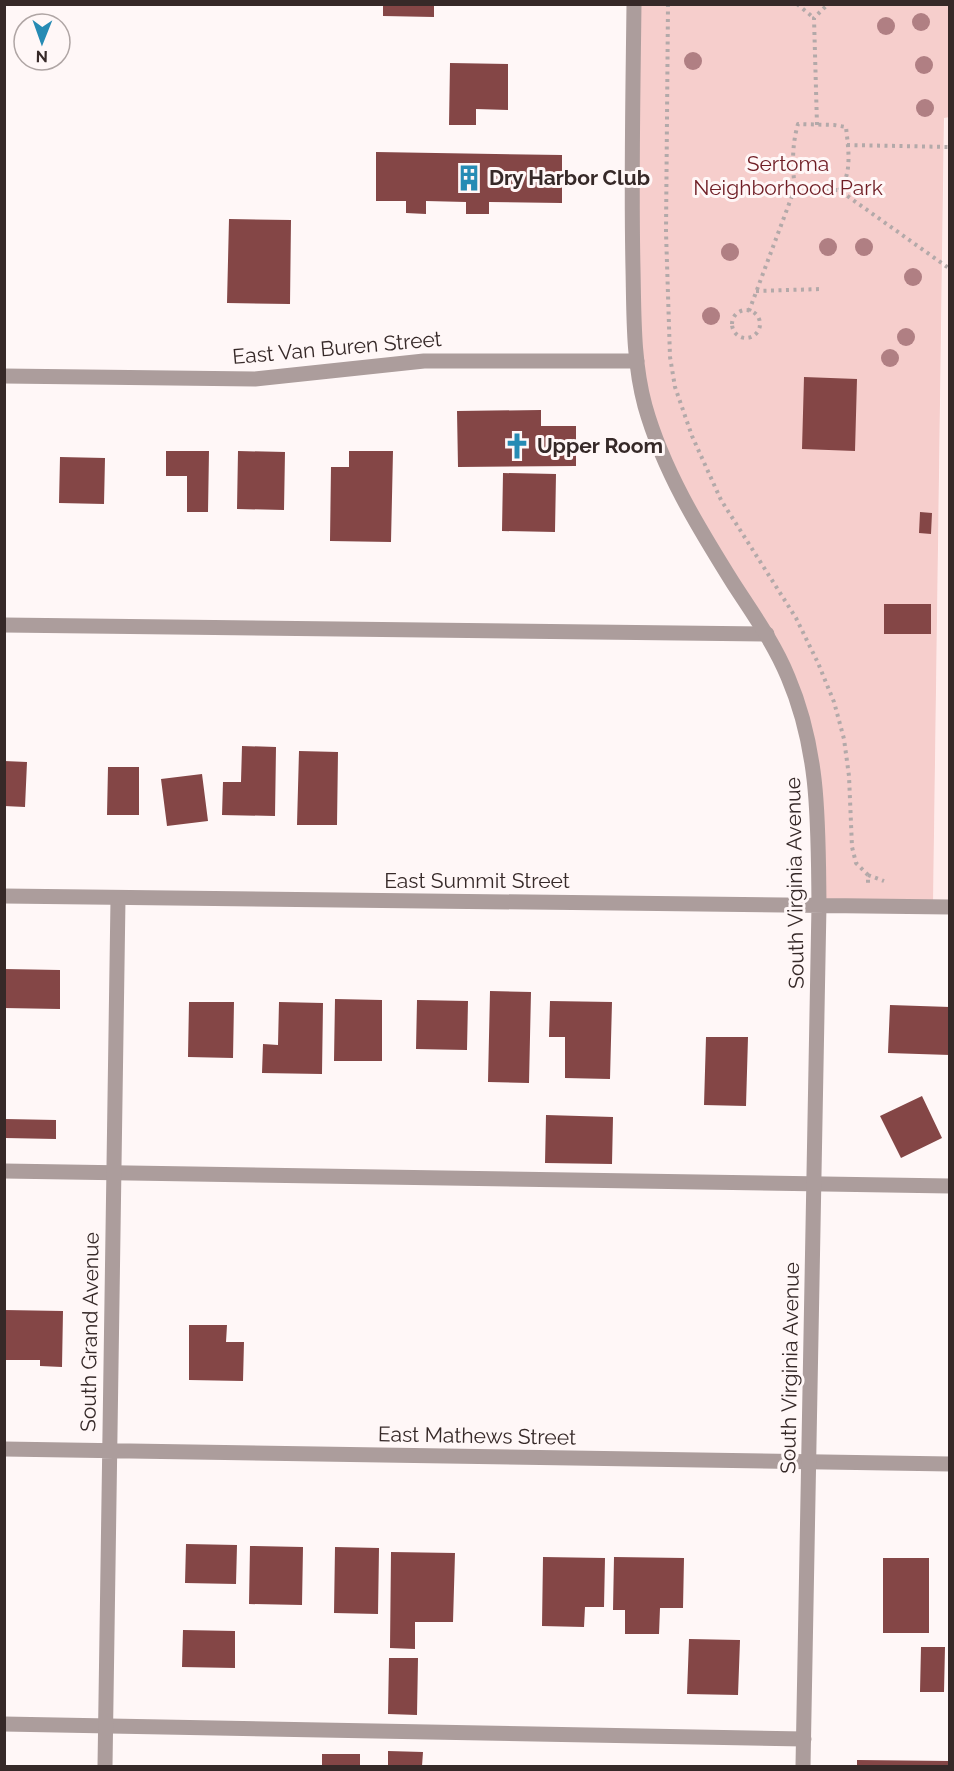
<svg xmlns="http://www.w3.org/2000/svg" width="954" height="1771" font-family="Raleway,sans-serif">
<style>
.built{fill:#ffeceb}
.green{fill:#f6cecc}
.building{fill:#844646}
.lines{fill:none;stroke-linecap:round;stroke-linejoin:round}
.path{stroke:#b3a9a9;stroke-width:4;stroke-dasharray:3 4.5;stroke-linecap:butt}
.service{stroke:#ac9d9c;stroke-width:15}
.minor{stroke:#ac9d9c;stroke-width:15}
.tertiary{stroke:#ac9d9c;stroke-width:15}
.tree{fill:#b07f83}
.labels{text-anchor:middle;stroke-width:6;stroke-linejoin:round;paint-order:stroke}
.park-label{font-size:21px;fill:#6f1d24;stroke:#fff7f7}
.poi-label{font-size:21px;font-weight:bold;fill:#362928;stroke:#fff7f7;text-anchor:start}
.street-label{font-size:21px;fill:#362928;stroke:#fff7f7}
</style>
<rect width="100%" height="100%" fill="#fff7f7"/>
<!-- built -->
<path class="built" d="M949,4L950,907H933L946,5Z"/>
<!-- green -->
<path class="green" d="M634,5H949L950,117L944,118L933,907L819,905L802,712L674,481L637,361Z"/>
<!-- building -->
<path class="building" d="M383,4H434V17L383,16Z
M450,63L508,64V110L476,109V125H449Z
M376,152L562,155V203L489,202V214H466V202L426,201V214L406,213V201H376Z
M229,219L291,220L290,304L227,303Z
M804,377L857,379L855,451L802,449Z
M541,410V426H576V466L458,467L457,411Z
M166,451H209L208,512H187V476H166Z
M238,451L285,452L284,510L237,509Z
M349,451H393L391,542L330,541L331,467H349Z
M60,457L105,458L104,504L59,503Z
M503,473L556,474L555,532L502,531Z
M920,512L932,513L931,534L919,533Z
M884,604H931V634H884Z
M242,746L276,747L275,816L222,815L223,782H241Z
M299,751L338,752L337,825H297Z
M4,761L27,762L25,807L4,806Z
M108,767H139V815H107Z
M202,774L208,821L167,826L161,779Z
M4,969L60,970V1009L4,1008Z
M490,991L531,992L529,1083L488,1082Z
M335,999L382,1000V1061H334Z
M417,1000L468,1001L467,1050L416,1049Z
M550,1001L612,1002L610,1079L565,1078V1037H549Z
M189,1002H234L233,1058L188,1057Z
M279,1002L323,1003L322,1074L262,1073L263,1044L278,1045Z
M890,1005L950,1007V1055L888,1053Z
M706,1037H748L746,1106L704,1105Z
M922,1096L942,1138L901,1158L880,1116Z
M546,1115L613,1117L612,1164L545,1163Z
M5,1119L56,1120V1139L5,1138Z
M4,1310L63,1311L62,1367L40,1366V1360H4Z
M189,1325H227L226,1342H244L243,1381L189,1380Z
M186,1544L237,1545L236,1584L185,1583Z
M250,1546L303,1547L302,1605L249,1604Z
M335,1547L379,1548L378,1614L334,1613Z
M391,1552L455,1553L453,1622H415V1649L390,1648Z
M543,1557L605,1558L604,1607H585L584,1627L542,1626Z
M614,1557L684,1558L683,1608H660L659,1634H625V1610H613Z
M883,1558H929V1633H883Z
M183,1630L235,1631V1668L182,1667Z
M689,1639L740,1640L738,1695L687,1694Z
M921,1647H945L944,1692H920Z
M389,1658H418L417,1715L388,1714Z
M388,1751L423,1752L422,1766H388Z
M322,1754H360V1766H322Z
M857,1760L950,1761V1766H857Z"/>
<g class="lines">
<!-- path -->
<path class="path" d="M668,4L666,232L670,357L675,387L692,436L721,500L796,618L818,663L834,702L844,739L849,776L852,847L856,863L868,875V884
M797,4L814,18
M817,125L814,18L828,4
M847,145L950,147
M839,190C853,174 848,147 846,127L834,125L798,124C792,144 792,167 795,188L807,191L839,190L950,269
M756,291L822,289
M732 324a14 14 0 1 1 28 0a14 14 0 1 1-28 0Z
M749,311L795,188
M868,875L884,881"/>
<!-- service -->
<path class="service" d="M4,625L767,634
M4,1171L950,1186
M4,1724L804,1739"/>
<!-- minor -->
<path class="minor" d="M4,376L255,379L424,361H637
M4,1449L950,1464
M105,1766L118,899"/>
<!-- tertiary -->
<path class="tertiary" d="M634,4C633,93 631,181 633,269C634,315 633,362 645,406C663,470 698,527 733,583C753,614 774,643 788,677C820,752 818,825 819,905L803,1766
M4,896L950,907"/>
</g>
<!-- trees -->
<g class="tree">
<circle cx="921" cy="22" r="9"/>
<circle cx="886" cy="26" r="9"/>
<circle cx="693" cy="61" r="9"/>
<circle cx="924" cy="65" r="9"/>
<circle cx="925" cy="108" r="9"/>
<circle cx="828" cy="247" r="9"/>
<circle cx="864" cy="247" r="9"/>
<circle cx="730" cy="252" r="9"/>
<circle cx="913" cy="277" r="9"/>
<circle cx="711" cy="316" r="9"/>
<circle cx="906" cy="337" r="9"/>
<circle cx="890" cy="358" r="9"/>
</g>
<!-- icons -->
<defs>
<g id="building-bare" transform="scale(2.07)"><path d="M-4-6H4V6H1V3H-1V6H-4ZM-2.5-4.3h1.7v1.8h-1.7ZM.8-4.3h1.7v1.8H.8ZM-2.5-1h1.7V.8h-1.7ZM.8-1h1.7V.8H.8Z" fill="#268bb4" stroke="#fff7f7" stroke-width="2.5" paint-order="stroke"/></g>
<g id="church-bare" transform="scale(2.07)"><path d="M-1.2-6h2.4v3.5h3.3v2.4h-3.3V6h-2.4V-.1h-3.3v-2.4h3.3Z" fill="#268bb4" stroke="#fff7f7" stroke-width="2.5" paint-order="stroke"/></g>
</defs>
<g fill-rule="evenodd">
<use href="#building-bare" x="469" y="178"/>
<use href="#church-bare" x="517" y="446"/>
</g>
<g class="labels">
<!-- park labels -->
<g class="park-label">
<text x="788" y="171">Sertoma<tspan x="788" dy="24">Neighborhood Park</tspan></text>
</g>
<!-- poi labels -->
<g class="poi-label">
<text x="489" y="185">Dry Harbor Club</text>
<text x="537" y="453">Upper Room</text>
</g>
<!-- street labels -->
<g class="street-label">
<text transform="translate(337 348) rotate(-5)" y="7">East Van Buren Street</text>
<text x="477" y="888">East Summit Street</text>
<text transform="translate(795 883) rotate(-91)" y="7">South Virginia Avenue</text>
<text transform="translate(90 1332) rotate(-89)" y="7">South Grand Avenue</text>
<text transform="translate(790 1368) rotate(-89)" y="7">South Virginia Avenue</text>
<text transform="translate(477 1436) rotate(1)" y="7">East Mathews Street</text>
</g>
</g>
<!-- border -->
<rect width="954" height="1771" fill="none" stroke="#362928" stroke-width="12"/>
<!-- north arrow -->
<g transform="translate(42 42) rotate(181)"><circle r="28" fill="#fff7f7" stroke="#afa5a4" stroke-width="1.5"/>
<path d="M0-4.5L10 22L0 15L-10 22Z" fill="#268bb4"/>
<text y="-9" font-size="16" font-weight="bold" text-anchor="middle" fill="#362928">N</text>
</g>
</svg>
